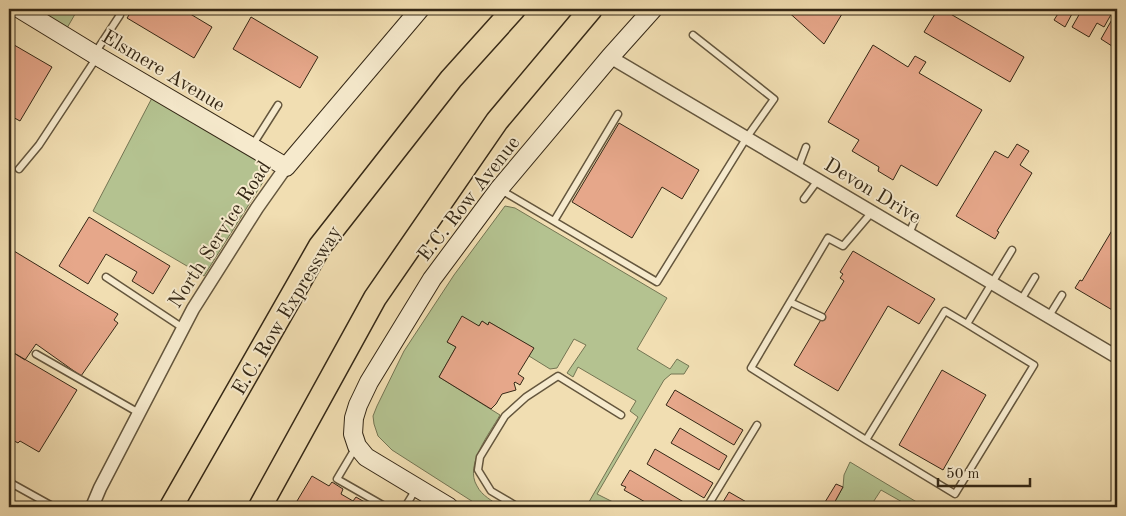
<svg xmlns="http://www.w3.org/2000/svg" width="1126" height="516" font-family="'Old Standard TT',serif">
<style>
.green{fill:#b4c290;stroke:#747553}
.building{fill:#e6a78a;stroke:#352816}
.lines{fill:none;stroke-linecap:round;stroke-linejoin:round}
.lane-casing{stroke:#64563d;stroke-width:9}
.street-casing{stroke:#64563d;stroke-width:15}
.secondary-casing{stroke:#352816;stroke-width:20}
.highway-casing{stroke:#352816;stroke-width:25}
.lane{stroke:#f6eacd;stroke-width:6}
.street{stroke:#f6eacd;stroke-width:12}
.secondary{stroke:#f6eacd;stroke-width:18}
.highway{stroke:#f1deb2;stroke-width:22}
.labels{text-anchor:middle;stroke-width:4;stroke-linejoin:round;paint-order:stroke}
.street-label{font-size:20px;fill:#352816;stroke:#f6eacd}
</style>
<rect width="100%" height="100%" fill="#f1deb2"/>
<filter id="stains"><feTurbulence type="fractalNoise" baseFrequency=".004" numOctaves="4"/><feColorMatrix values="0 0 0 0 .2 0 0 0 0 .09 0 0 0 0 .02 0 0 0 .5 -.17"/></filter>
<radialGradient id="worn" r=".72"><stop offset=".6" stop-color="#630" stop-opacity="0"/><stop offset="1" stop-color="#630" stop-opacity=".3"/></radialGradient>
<!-- green -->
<path class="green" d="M35,9H78L67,28Z
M153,96L256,158L262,170L263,182L204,276L93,211Z
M505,206L515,208L667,298L637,349L670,369L677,359L689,366L684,374H671L664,380L597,494L623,507H586L638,417L630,411L636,401L578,367L573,377L567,373L586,345L574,339L557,368L550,369L529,356L533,348L489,322L488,325L482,321L479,326L447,342L456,347L439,377L500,415C490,433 464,465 477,486C482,496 492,500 500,507H481L392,450L378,436L374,424L373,416L377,406L404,351L454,275Z
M850,462L925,507H911L881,490L870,507H832L843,487L844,475Z"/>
<!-- building -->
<path class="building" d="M133,9H182L212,27L194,58L127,18Z
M785,9H845L824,44Z
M938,9H942L1024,57L1010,82L924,32Z
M1024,9H1036L1033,14Z
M1061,9H1067L1073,12L1065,27L1054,20Z
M1080,9H1109L1113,11L1104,27L1097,23L1089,37L1072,27L1080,13L1078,12Z
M1114,16L1117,18V43L1115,48L1101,39Z
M251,17L318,57L300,88L233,49Z
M9,42L52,67L20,121L9,115Z
M873,45L908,67L915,56L926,62L919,73L982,110L937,186L901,165L893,180L878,171L879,167L852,151L859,140L828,122Z
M619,123L699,170L682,199L662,187L632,238L572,202Z
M1017,144L1029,151L1020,165L1032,173L997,231L999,232L995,239L956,216L995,151L1008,158Z
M89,217L170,266L153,294L132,281L137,272L106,254L88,284L59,266Z
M1117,222V306L1114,311L1075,288L1080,280L1082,281Z
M9,248L118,314L114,320L118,323L81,376L36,344L25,360L9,350Z
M853,251L935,299L919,324L888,306L838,391L794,365L844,281L840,278L843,274L840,272Z
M462,316L479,326L482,321L488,325L489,322L534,348L518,374L524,378L520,385L515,382L514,383L516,390L502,394L496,404L491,409L439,377L456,347L447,342Z
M9,350L77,390L39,452L20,441L18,443L9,438Z
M942,370L986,395L943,470L899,445Z
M675,390L743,430L734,445L666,405Z
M680,428L727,456L719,470L671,443Z
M655,449L713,483L704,498L647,464Z
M630,470L692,507H654L624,490L626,487L621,485Z
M312,476L329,486L332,482L343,489L341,494L353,501L356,497L368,504L366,507H297L294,506Z
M836,484L843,487L832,507H822Z
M729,492L755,507H720Z
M1117,496V507H1110Z"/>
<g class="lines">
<!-- lane casing -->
<g class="lane-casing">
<path id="lane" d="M95,53L120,15
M252,146L278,105
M798,168L806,147
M19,169L39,145L97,57
M501,190L657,282L747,137L774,99L693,35
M804,199L818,180
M554,221L618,114
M909,234L916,217
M106,277L183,328
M1021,300L1035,277
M790,302L822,317
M1049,316L1062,295
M967,324L945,311L866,440L955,494L1034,365L967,324L1012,250
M36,354L139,413
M866,440L751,368L828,238L843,246L872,212
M356,447L337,479L386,507
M9,482L54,507
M405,507L416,489
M518,507L491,491L478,470L480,457L505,416L526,397L558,376L621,415
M707,507L757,425"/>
</g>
<!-- street casing -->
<g class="street-casing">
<path id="street" d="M610,57L1117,357
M92,507L100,488L193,309L257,208L286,167"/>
</g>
<!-- secondary casing -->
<g class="secondary-casing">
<path id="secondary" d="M20,9L97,56L286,167L420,9
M449,507L366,457L357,446L353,434L354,418L358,405L369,382L432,279L499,189L610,57L653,9"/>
</g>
<!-- highway casing -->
<g class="highway-casing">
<path id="highway" d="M171,507L320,246L451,79L514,9
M260,507L375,298L497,121L591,9"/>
</g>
<!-- lane -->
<use href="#lane" class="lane"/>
<!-- street -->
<use href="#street" class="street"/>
<!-- secondary -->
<use href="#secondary" class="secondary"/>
<!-- highway -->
<use href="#highway" class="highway"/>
</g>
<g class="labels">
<!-- street labels -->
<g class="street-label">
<text transform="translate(164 70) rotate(31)" y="7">Elsmere Avenue</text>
<text transform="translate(873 190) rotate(31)" y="7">Devon Drive</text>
<text transform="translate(468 198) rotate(-52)" y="7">E.C. Row Avenue</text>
<text transform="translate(219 234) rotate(-57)" y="7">North Service Road</text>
<text transform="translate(286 310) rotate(-59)" y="7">E.C. Row Expressway</text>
</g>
</g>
<!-- margin -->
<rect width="1126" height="516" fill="none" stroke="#f1deb2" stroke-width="30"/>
<rect x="10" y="10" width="1106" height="496" fill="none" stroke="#352816" stroke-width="2.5"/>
<rect x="15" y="15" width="1096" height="486" fill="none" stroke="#352816"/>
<!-- scale -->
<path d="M938 478v8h92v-8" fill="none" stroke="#352816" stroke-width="2.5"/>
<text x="946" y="478" font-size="15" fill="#352816" stroke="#f6eacd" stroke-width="4" paint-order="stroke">50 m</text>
<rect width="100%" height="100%" filter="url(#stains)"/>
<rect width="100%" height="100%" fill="url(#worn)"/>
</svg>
